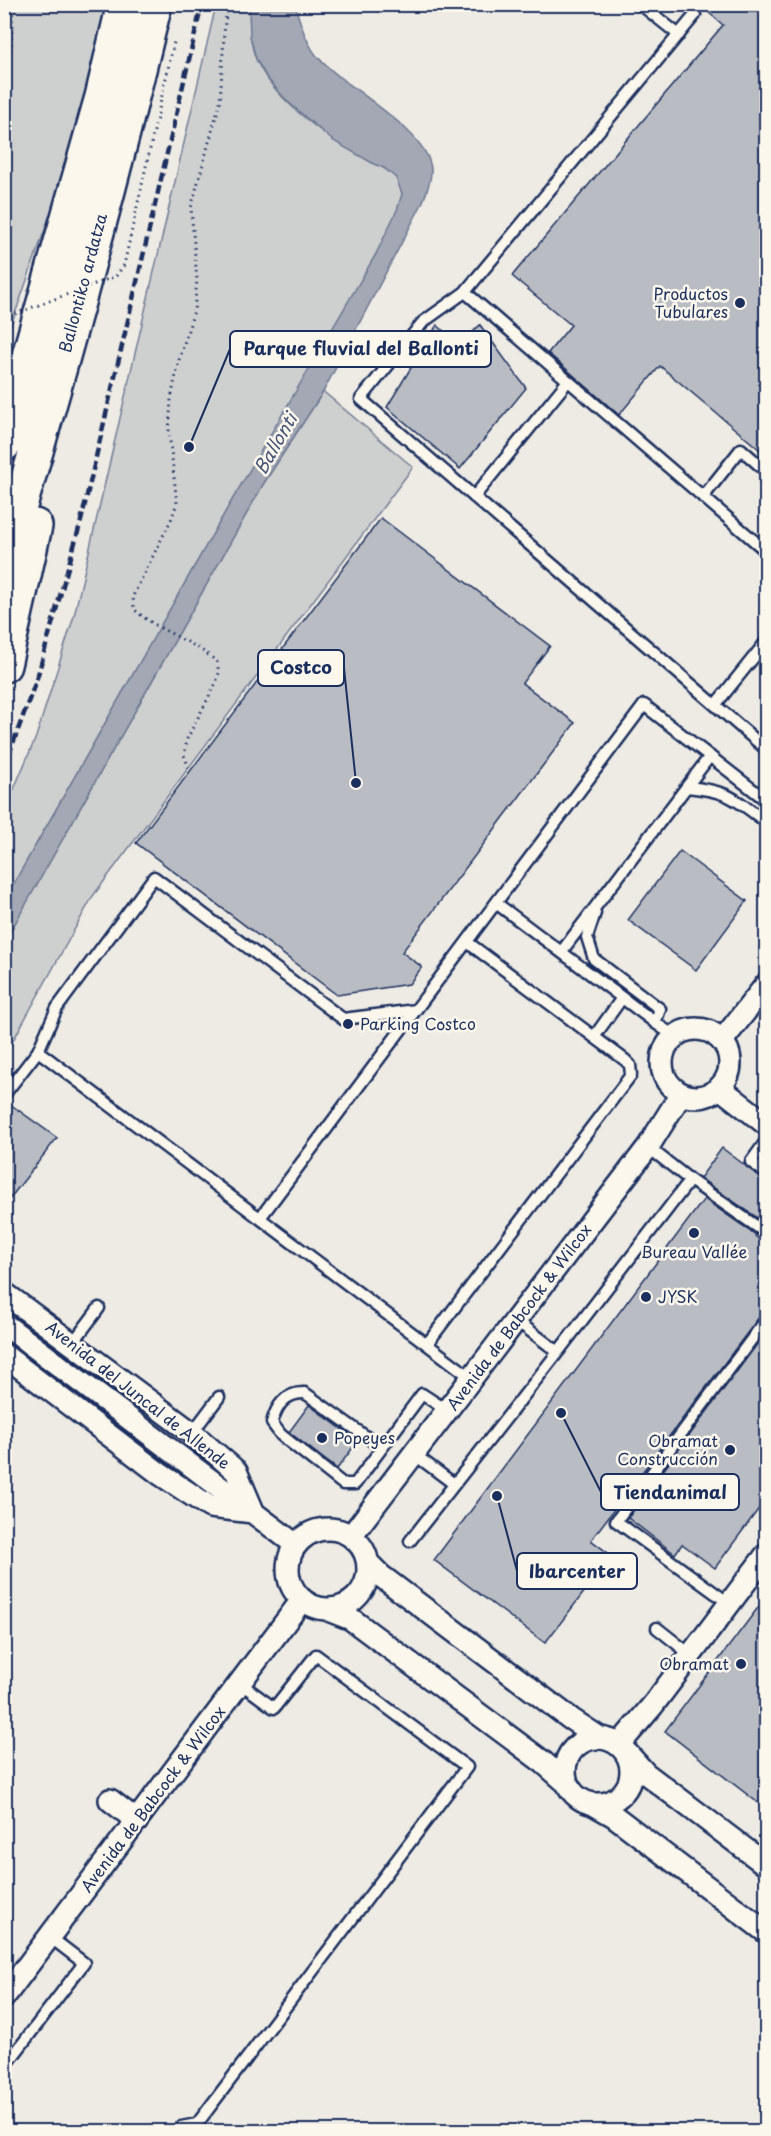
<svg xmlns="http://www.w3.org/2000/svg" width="771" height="2136" font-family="'Playpen Sans',sans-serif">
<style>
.green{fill:#cecfcf;stroke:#747f96;stroke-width:1.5}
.water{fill:#a3a8b4;stroke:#6d7892;stroke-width:1.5}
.building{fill:#b9bcc3;stroke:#1b2f5e;stroke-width:1.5}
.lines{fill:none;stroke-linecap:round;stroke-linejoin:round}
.lane-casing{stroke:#1b2f5e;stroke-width:15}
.street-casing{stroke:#1b2f5e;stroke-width:26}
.primary-casing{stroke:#1b2f5e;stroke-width:38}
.path{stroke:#1b2f5e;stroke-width:3;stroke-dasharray:1.5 4.5;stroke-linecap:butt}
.lane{stroke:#fbf7ec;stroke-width:10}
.street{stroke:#fbf7ec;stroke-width:21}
.primary{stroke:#fbf7ec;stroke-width:33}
.rail{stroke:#1b2f5e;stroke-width:4.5;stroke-dasharray:9 4.5;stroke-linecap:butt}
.path-bridge{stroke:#1b2f5e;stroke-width:3;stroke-dasharray:1.5 4.5;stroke-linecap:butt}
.poi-dot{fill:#1b2f5e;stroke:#fbf7ec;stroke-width:2}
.labels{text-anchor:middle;stroke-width:5;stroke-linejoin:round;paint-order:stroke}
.street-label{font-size:16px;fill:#1b2f5e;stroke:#fbf7ec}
.poi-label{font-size:16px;fill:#1b2f5e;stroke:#fbf7ec;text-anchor:end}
.water-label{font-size:18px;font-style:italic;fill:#445378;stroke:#fbf7ec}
.leader{fill:none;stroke:#1b2f5e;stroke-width:2}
.callout-dot{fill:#1b2f5e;stroke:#fbf7ec;stroke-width:2}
.callout{fill:#fbf7ec;stroke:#1b2f5e;stroke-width:2}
.callout-label{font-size:18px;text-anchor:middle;font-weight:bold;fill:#1b2f5e}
</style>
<rect width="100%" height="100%" fill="#eeebe4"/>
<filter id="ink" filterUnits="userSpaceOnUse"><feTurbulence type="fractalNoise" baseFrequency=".0167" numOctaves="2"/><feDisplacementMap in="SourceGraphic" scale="12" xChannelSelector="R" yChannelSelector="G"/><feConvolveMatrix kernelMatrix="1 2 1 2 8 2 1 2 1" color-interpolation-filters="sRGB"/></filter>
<g filter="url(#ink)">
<!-- green -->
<path class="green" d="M5,5H111L104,63L5,342Z
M216,5H249C250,22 249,42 256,59C270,94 321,134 354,152C366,160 388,167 396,178C399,182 402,191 402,195C400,208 392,222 386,234C363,283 333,330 306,377L413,467L93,896L5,1055V941L264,483L323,392L305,378L231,502L5,899V810L36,737L74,616Z"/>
<!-- water -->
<path class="water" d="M249,5H295C300,22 305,40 316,55C341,86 428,129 431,169C432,180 426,194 422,204L323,392L264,483L5,941V899L231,502L376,254L397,210L402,194L396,178L384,168L374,164L332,140L287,101L267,78L256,59L250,36Z"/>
<!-- building -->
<path class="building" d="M699,4H766V455L660,366L619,415L548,353L571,325L512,276L723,25Z
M437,325L460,345L480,325L526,388L460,469L387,407Z
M381,518L550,646L522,683L575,723L402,952L422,967L409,984L337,995L136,843Z
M680,851L747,901L696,970L628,920Z
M4,1102H7L57,1138L4,1206Z
M722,1148L766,1181V1221L765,1223L700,1178Z
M704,1199L756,1235L755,1236L766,1246V1276L758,1286L766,1293V1308L591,1540L612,1556L545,1643L434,1560Z
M761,1339L766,1344V1499L715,1568L682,1544L675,1554L628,1518Z
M309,1405L358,1441L337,1469L289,1432Z
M766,1597V1809L665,1731Z"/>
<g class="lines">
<!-- lane casing -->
<g class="lane-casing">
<path id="lane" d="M640,4L679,35
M695,15L465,292L423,322L361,399L766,749
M465,292L766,551
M474,497L567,382
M703,497L741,449L766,471
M716,704L766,642
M687,787C729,791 734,798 766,822
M496,903L661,1027L675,1036
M595,913L587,937L594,959L660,1009L655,1023
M562,951L710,756
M416,1010L343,1019L154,877L57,1008L38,1051L473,1379
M594,1037L622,998
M4,1095L38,1051
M766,1141L751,1162L766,1173
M690,1180L766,1233
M260,1218L644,705L766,800
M517,1321L558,1352L690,1180L648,1147
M72,1344L99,1308
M427,1344L631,1075L630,1065L625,1060L467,942
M192,1433L219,1397
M382,1448L305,1393C286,1392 276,1406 272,1423L281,1435L343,1484H355C377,1454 400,1424 422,1394L448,1411
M414,1454L454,1484
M410,1541L558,1352
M730,1604L616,1521L766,1320
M657,1628L691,1655
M4,2068L84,1963L50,1937
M178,2132L181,2127L197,2124L467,1767L316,1655L274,1708L240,1683"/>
</g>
<!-- street casing -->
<g class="street-casing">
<path id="street" d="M662 1063a34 34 0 1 1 68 0a34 34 0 1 1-68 0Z
M722,1041L766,985
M720,1088L766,1124
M4,1293L192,1433L236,1471L253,1511
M4,1324L296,1545
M4,1355L160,1474L210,1507L253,1512
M288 1569a40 40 0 1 1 80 0a40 40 0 1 1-80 0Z
M351,1536L648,1147L681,1094
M368,1563L381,1576L571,1719L600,1738
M328,1610L351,1619L543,1762L567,1783
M565 1771a33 33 0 1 1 66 0a33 33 0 1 1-66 0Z
M619,1745L653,1705L766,1555
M627,1753L645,1773L766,1865
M110,1800L137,1821
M593,1804L614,1816L766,1932
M4,1997L302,1600"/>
</g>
<!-- primary casing -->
<g class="primary-casing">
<path id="primary" d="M4,444L102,97L124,4
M4,560C59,376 110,191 155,4
M4,665L35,526"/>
</g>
<!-- path -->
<path class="path" d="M4,74L11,49L13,4
M116,276L124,265L174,42
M189,768L184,755L187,739L216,683L219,673L217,662C192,639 158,632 134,609L133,596L171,520L177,503L169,432L171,399L179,360L194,311L197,280L191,208L220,102L225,20L229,4"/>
<!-- lane -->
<use href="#lane" class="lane"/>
<!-- street -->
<use href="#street" class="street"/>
<!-- primary -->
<use href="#primary" class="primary"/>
<!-- rail -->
<path class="rail" d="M4,768L37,678L81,521L202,4"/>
<!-- path-bridge -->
<path class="path-bridge" d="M4,318L116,276"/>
</g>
</g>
<!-- markers -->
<g class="poi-dot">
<circle cx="740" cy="303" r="6"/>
<circle cx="348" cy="1024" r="6"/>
<circle cx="694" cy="1233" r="6"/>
<circle cx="646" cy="1297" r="6"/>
<circle cx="322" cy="1438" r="6"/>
<circle cx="730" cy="1450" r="6"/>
<circle cx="741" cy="1664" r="6"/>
</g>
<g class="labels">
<!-- street labels -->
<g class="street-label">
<text transform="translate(83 283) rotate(-75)" y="6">Ballontiko ardatza</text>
<text transform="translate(519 1317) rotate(-53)" y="6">Avenida de Babcock &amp; Wilcox</text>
<text transform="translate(138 1395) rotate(38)" y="6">Avenida del Juncal de Allende</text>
<text transform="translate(153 1799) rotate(-53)" y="6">Avenida de Babcock &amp; Wilcox</text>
</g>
<!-- poi labels -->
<g class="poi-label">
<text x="728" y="300">Productos<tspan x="728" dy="18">Tubulares</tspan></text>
<text x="360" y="1030" text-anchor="start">Parking Costco</text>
<text x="694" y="1258" text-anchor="middle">Bureau Vallée</text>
<text x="658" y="1303" text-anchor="start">JYSK</text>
<text x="334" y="1444" text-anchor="start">Popeyes</text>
<text x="718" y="1447">Obramat<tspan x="718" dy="18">Construcción</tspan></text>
<text x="729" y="1670">Obramat</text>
</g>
<!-- water labels -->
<g class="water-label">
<text transform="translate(276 444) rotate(-60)" y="6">Ballonti</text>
</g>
</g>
<!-- callouts -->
<path class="leader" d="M189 447L230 349M356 783L344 668M561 1413L601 1492M497 1496L517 1571"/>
<g class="callout-dot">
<circle cx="189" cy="447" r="6"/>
<circle cx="356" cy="783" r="6"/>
<circle cx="561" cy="1413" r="6"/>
<circle cx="497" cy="1496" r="6"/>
</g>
<g class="callout">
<rect x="230" y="331" width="261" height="36" rx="6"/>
<rect x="258" y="650" width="86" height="36" rx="6"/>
<rect x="601" y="1474" width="138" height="36" rx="6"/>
<rect x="517" y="1553" width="120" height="36" rx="6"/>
</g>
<g class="callout-label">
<text x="361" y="355">Parque fluvial del Ballonti</text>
<text x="301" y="674">Costco</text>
<text x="670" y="1499">Tiendanimal</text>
<text x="577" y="1578">Ibarcenter</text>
</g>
<!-- margin -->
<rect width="771" height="2136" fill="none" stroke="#fbf7ec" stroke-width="24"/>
<rect x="12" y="12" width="747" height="2112" fill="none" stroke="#1b2f5e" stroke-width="2" filter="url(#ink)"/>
</svg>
